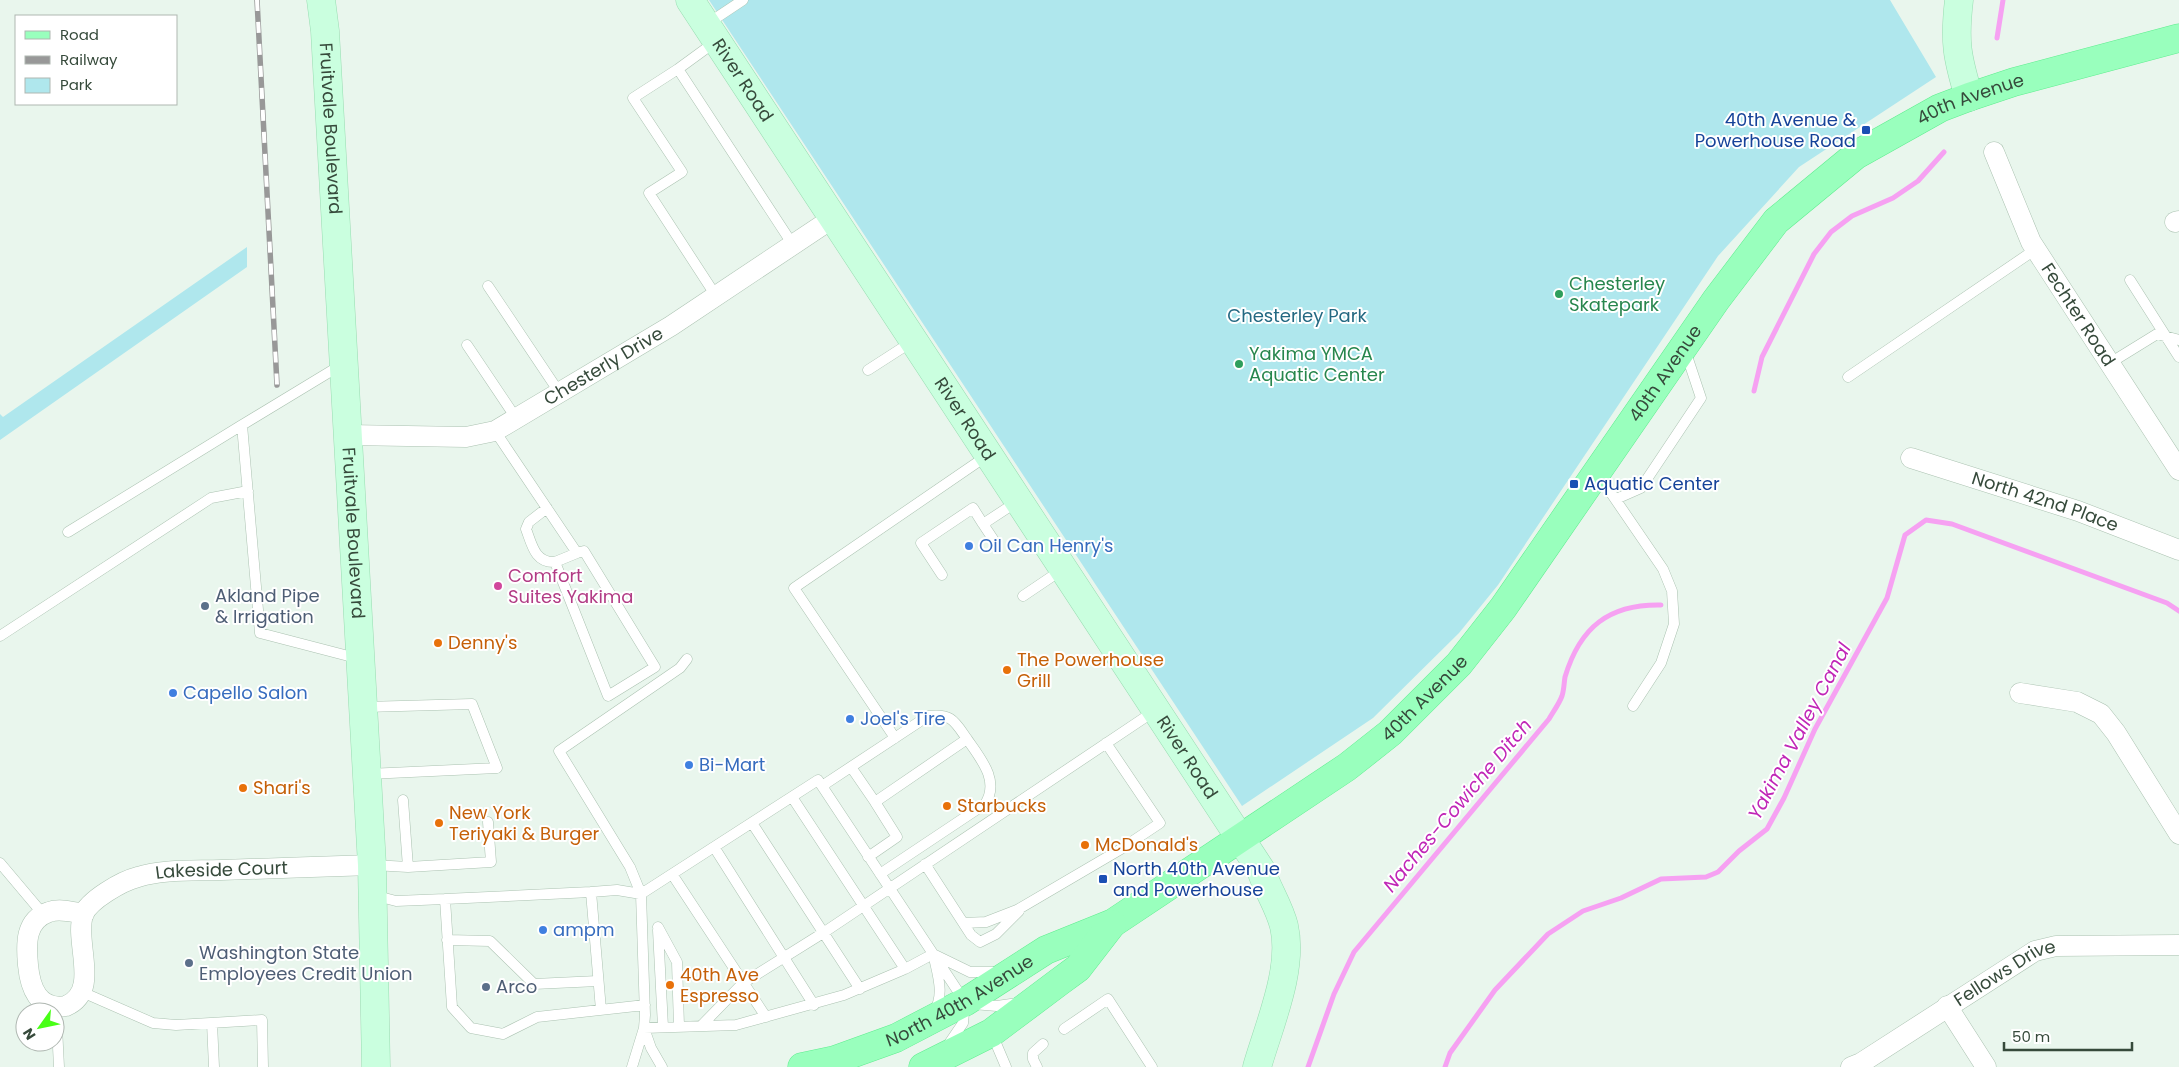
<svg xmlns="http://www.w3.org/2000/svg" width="2179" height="1067" font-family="Poppins,sans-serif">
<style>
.green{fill:#afe7ed}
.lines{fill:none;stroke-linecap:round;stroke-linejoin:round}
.stream{stroke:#f6a1f2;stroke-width:5}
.lane-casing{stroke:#abc2b1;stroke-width:11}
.street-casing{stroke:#abc2b1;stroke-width:21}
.secondary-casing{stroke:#98dcb1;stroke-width:29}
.primary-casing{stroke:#5fed8f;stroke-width:29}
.lane{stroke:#fff;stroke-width:10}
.street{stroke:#fff;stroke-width:20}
.secondary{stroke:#caffdf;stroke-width:28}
.primary{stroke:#99ffbd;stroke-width:28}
.rail-casing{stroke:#989898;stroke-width:5.5}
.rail{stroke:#fff;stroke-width:4;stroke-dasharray:11;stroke-linecap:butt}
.transit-dot{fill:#1a4fb4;stroke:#fff;stroke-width:2}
.leisure-dot{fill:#2e9e5b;stroke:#fff;stroke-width:2}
.shop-dot{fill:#3f7fe0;stroke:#fff;stroke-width:2}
.hotel-dot{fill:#d1479c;stroke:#fff;stroke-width:2}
.service-dot{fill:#5c6f8a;stroke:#fff;stroke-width:2}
.food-dot{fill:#e8710a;stroke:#fff;stroke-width:2}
.labels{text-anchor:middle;stroke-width:4;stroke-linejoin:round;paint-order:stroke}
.street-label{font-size:18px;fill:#364a3b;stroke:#fff}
.transit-label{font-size:18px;fill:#164399;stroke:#fff;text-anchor:start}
.leisure-label{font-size:18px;fill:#27864d;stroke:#fff;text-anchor:start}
.park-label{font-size:18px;fill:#246982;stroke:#fff}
.shop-label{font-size:18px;fill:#366cbe;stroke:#fff;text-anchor:start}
.hotel-label{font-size:18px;fill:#b23c85;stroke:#fff;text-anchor:start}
.service-label{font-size:18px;fill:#4e5e75;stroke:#fff;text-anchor:start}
.food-label{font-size:18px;fill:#c56008;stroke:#fff;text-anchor:start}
.water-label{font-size:19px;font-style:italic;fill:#c026b7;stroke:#fff}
</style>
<rect width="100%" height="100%" fill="#e9f6ed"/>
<!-- green -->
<path class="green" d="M709,0H1890L1936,77L1799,167L1718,256L1498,585L1459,633L1373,718L1242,806Z
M247,247V267L0,440V414L3,417Z"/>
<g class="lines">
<!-- stream -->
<path class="stream" d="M1997,38L2003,0
M1754,391L1762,357L1814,254L1831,232L1852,216L1893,198L1918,181L1944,152
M1308,1067L1334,994L1354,952L1549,719C1553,712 1559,704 1562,696C1564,690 1564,683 1565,677C1580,627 1609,604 1661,605
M1445,1067L1450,1053L1495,990L1548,934L1583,911L1621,898L1661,879L1706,877L1718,872L1739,851L1767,829L1784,798L1815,729L1887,598L1905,535L1926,520L1952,524L2167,603L2179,611"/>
<!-- lane casing -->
<g class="lane-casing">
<path id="lane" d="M707,24L743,0
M715,42L678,69L793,245
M678,69L633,98L682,172L649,193L716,296
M2130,280L2179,357
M488,286L559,392
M467,345L516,418
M2110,363L2157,334L2179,340
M341,365L242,425L260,633L360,659
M868,370L913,341
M1848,377L2036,249
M495,431L577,553L555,562L608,696L655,667L584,551L577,553
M1598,474L1663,569L1672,591L1674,624L1661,663L1633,706
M1616,499L1641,488L1701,398L1685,350
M547,508L529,522L526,529C532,545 535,563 555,562
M983,524L995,542
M68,532L242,425
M942,575L921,543L973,508L983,524L1018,501
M1023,596L1063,569
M0,636L211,498L248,491
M365,707L472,704L497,768L368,774
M895,738L794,588L988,455
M851,767L875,802
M822,786L928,716C952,713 955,722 967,739L875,802L897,837L868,857
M792,797L905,969
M403,800L408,867
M752,823L860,989
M714,847L814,1005
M0,863L43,914
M925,864L971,935L980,942L996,934L1019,911
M373,865L408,867L491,862L488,822
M672,874L766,1017
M880,874L985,804C1000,781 981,759 967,739
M591,892L617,890L641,894L630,867L559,751L680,668L687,659
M373,895L396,901L445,899L452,1007L471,1028L503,1034L537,1017L645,1005
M445,899L591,892L601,1010
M964,923L986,922L1017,910L1121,849L1160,823L1106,743
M658,927L677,962L679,1026
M658,930L663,1027
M447,940L490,941L534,984L598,981
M935,955L970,972H999
M82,992L153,1023L176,1025L262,1020L263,1067
M973,1004L997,1006L1018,1003
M56,1007L59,1067
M933,1013C944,998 939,979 935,962
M212,1023L214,1067
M702,1025L743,983L823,933L1156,710
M644,1028L736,1025L844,995L905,969L933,954
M644,1028L651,1048L662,1067
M1064,1029L1108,999L1152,1067
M992,1034L1006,1067
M632,1067L644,1028L645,1015L641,894L818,780L965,1002L963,1023L948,1045
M1037,1067L1033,1059V1053L1043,1044"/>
</g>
<!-- street casing -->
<g class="street-casing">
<g id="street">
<path id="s1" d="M1994,152L2031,242L2179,470"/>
<path d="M2175,222L2179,221"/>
<path id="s2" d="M348,435L466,437L495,431L671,326L833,218"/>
<path id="s3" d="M1911,458L2078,511L2179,550"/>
<path d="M2020,693L2077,702L2101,714L2116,733L2179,834"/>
<path id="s4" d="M84,914C72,912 60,908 49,912C25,920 26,944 28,965C30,987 38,1011 66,1006C101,991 74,943 83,915C89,900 122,881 138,877C163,869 194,871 221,870C271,868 322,867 372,865"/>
<path d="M1947,1006L1986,1067"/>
<path id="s5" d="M1851,1067L1861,1063L2035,951L2056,946L2179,945"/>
</g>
</g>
<!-- secondary casing -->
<g class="secondary-casing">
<g id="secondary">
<path id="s6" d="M321,0L325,31L372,865L376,1067"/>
<path id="s7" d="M690,0L1261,870C1267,889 1279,906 1284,926C1294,969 1269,1025 1257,1067"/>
<path d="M1959,0C1954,42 1957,57 1969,97"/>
</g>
</g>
<!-- primary casing -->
<g class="primary-casing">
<g id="primary">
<path id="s8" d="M802,1067L835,1060L896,1038L965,1002L1046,950L1113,923L1347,767L1390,733L1459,664L1503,608L1716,300L1776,221L1856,155L1940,108L1969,97L2014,82L2179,38"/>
<path d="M923,1067L991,1033L1059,982L1078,968L1112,924"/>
</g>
</g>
<!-- lane -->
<use href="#lane" class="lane"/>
<!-- street -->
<use href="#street" class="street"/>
<!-- secondary -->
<use href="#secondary" class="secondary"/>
<!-- primary -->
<use href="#primary" class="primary"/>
<!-- rail casing -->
<g class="rail-casing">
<path id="rail" d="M257,0L277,385"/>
</g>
<!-- rail -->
<use href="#rail" class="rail"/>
</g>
<!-- markers -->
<g class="transit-dot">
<rect x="1861" y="125" width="10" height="10" rx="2.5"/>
<rect x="1569" y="479" width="10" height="10" rx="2.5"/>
<rect x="1098" y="874" width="10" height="10" rx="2.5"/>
</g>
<g class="leisure-dot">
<circle cx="1559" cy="294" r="5"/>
<circle cx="1239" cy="364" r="5"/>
</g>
<g class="shop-dot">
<circle cx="969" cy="546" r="5"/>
<circle cx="173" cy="693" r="5"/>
<circle cx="850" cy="719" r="5"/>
<circle cx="689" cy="765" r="5"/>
<circle cx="543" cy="930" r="5"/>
</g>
<circle class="hotel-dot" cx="498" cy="586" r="5"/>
<g class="service-dot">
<circle cx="205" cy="606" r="5"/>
<circle cx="189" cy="963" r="5"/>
<circle cx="486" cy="987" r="5"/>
</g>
<g class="food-dot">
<circle cx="438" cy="643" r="5"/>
<circle cx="1007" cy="670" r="5"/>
<circle cx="243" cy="788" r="5"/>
<circle cx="947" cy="806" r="5"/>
<circle cx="439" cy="823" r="5"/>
<circle cx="1085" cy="845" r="5"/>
<circle cx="670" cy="985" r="5"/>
</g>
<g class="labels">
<!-- street labels -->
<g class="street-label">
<text dy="6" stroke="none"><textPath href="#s7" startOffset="96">River Road</textPath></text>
<text dy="6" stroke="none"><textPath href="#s8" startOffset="1555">40th Avenue</textPath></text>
<text dy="6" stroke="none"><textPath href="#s6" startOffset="129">Fruitvale Boulevard</textPath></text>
<text dy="6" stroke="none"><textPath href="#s1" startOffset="184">Fechter Road</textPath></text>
<text dy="6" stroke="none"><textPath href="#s2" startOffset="274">Chesterly Drive</textPath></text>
<text dy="6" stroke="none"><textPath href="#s8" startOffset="1135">40th Avenue</textPath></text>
<text dy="6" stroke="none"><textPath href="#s7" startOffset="501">River Road</textPath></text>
<text dy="6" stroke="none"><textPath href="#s3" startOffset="141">North 42nd Place</textPath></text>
<text dy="6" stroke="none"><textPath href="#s6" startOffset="534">Fruitvale Boulevard</textPath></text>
<text dy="6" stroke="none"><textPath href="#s8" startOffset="730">40th Avenue</textPath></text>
<text dy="6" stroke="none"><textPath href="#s7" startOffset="906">River Road</textPath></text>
<text dy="6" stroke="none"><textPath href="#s4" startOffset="414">Lakeside Court</textPath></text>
<text dy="6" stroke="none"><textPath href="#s5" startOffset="181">Fellows Drive</textPath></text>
<text dy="6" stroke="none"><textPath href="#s8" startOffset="172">North 40th Avenue</textPath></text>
</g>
<!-- transit labels -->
<g class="transit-label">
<text x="1856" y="126" text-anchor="end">40th Avenue &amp;<tspan x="1856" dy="21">Powerhouse Road</tspan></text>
<text x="1584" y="490">Aquatic Center</text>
<text x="1113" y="875">North 40th Avenue<tspan x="1113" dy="21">and Powerhouse</tspan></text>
</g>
<!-- leisure labels -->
<g class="leisure-label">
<text x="1569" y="290">Chesterley<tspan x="1569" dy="21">Skatepark</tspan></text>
<text x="1249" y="360">Yakima YMCA<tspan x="1249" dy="21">Aquatic Center</tspan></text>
</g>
<!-- park labels -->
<g class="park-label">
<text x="1297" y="322">Chesterley Park</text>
</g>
<!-- shop labels -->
<g class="shop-label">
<text x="979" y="552">Oil Can Henry's</text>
<text x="183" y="699">Capello Salon</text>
<text x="860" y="725">Joel's Tire</text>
<text x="699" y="771">Bi-Mart</text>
<text x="553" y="936">ampm</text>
</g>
<!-- hotel labels -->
<g class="hotel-label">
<text x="508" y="582">Comfort<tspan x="508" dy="21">Suites Yakima</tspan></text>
</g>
<!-- service labels -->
<g class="service-label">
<text x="215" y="602">Akland Pipe<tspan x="215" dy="21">&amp; Irrigation</tspan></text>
<text x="199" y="959">Washington State<tspan x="199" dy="21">Employees Credit Union</tspan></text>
<text x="496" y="993">Arco</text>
</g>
<!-- food labels -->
<g class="food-label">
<text x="448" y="649">Denny's</text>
<text x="1017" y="666">The Powerhouse<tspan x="1017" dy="21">Grill</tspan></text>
<text x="253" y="794">Shari's</text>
<text x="957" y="812">Starbucks</text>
<text x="449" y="819">New York<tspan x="449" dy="21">Teriyaki &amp; Burger</tspan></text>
<text x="1095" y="851">McDonald's</text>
<text x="680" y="981">40th Ave<tspan x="680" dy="21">Espresso</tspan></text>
</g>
<!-- water labels -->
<g class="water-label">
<text transform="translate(1799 731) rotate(-62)" y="7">Yakima Valley Canal</text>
<text transform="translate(1457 805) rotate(-50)" y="7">Naches-Cowiche Ditch</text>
</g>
</g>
<!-- legend -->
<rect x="15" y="15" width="162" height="90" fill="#ffffff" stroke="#afb7b1"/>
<rect x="25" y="31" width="25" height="8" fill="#99ffbd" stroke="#afb7b1"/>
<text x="60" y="40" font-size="15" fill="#364a3b">Road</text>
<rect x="25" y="56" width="25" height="8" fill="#989898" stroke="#afb7b1"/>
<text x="60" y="65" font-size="15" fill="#364a3b">Railway</text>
<rect x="25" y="78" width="25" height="15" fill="#afe7ed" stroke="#afb7b1"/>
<text x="60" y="90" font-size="15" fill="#364a3b">Park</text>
<!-- north arrow -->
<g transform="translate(40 1027) rotate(237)"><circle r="24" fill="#ffffff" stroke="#afb7b1"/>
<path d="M0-4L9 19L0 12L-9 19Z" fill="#48ff17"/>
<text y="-8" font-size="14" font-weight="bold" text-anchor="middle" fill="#364a3b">N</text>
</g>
<!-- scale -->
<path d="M2004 1042v8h128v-8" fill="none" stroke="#364a3b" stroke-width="2.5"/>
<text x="2012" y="1042" font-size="15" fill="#364a3b" stroke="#ffffff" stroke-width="4" paint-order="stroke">50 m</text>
</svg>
